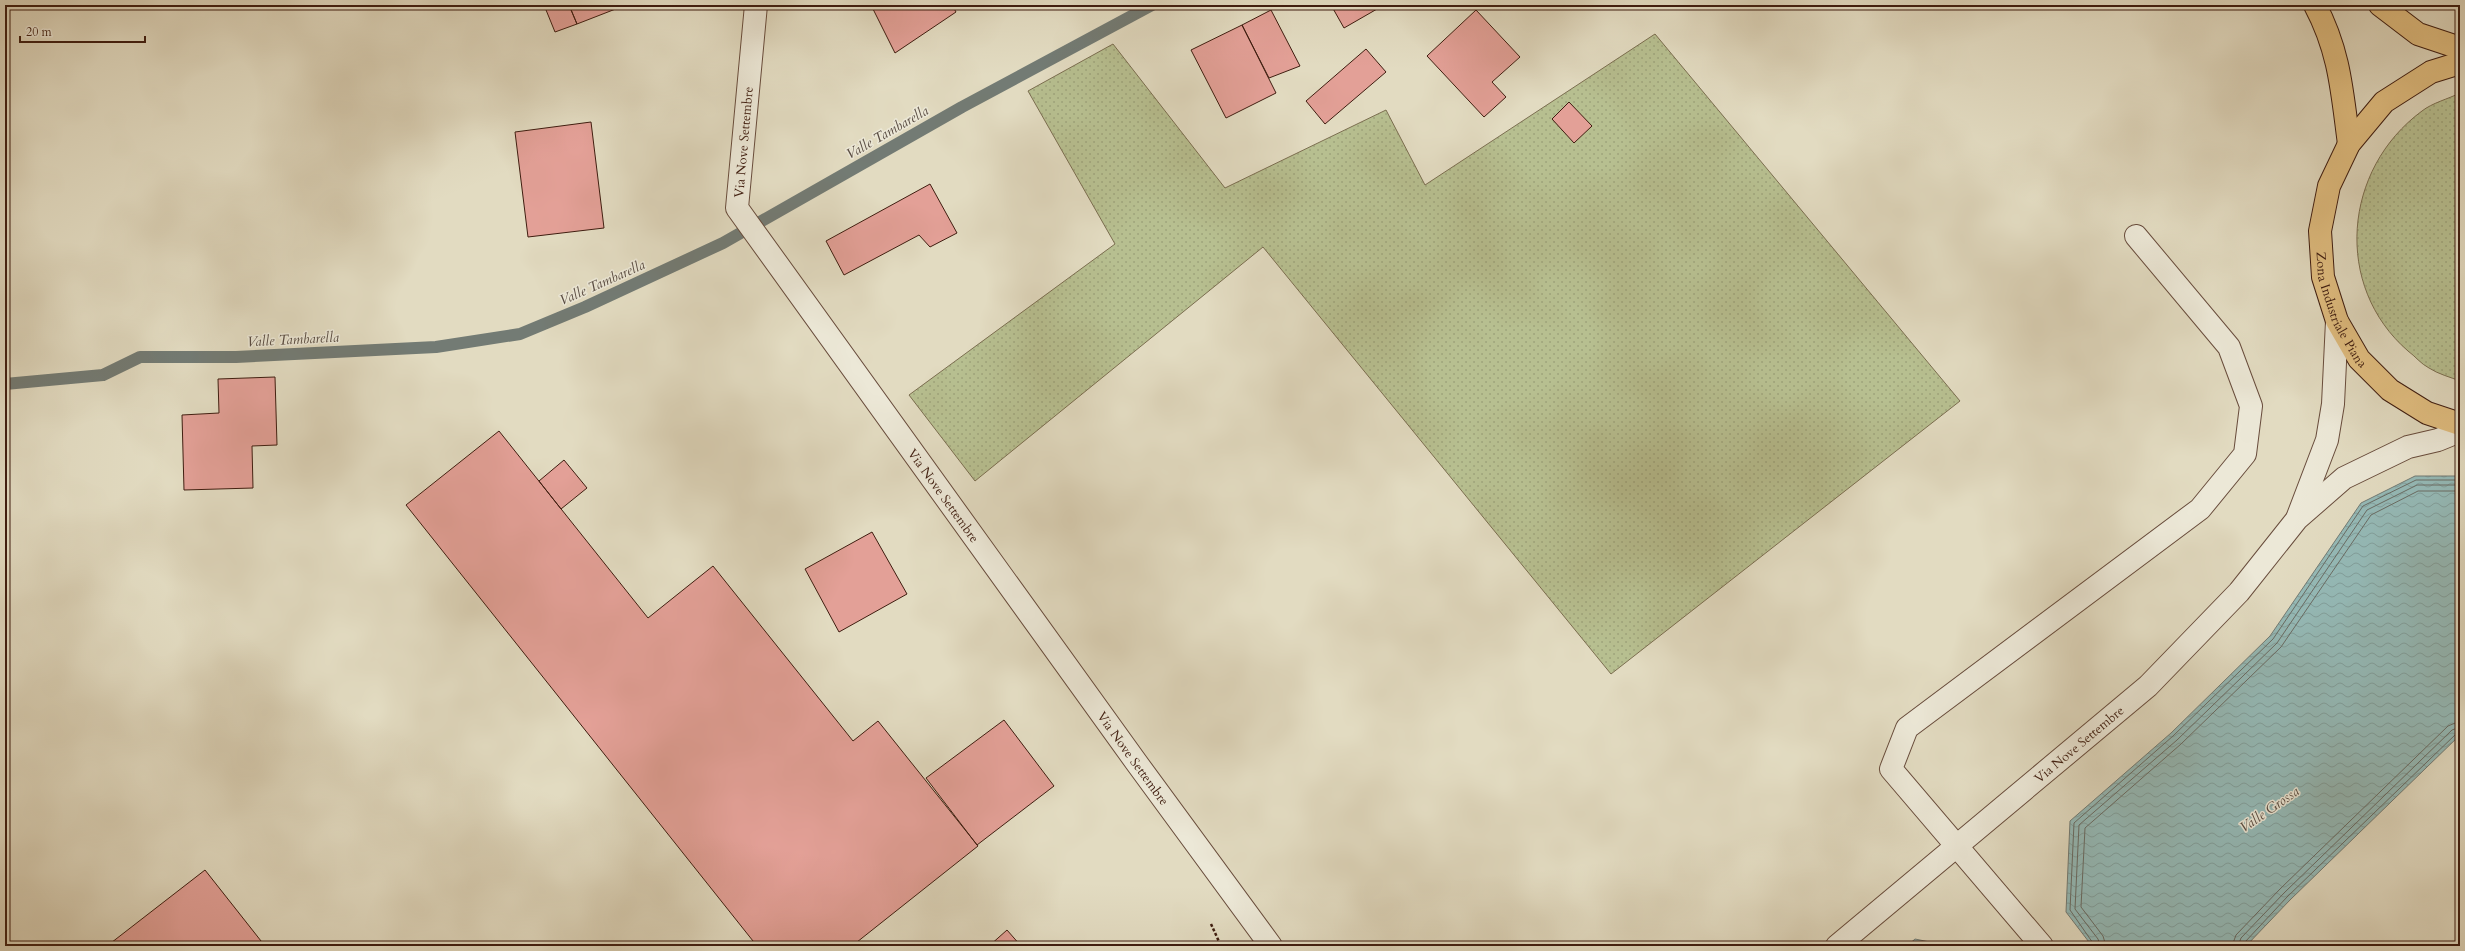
<svg xmlns="http://www.w3.org/2000/svg" width="2465" height="951" font-family="Cardo,serif">
<style>
.grass{fill:url(#grass-dots);stroke:#7b6e50}
.water{fill:url(#water-waves);stroke:#737b74}
.lines{fill:none;stroke-linecap:round;stroke-linejoin:round}
.shore{stroke:#6a6c64;stroke-width:1}
.stream{stroke:#737b74;stroke-width:12}
.building{fill:#e3a097;stroke:#3f1d10}
.minor-casing{stroke:#684c3c;stroke-width:24}
.major-casing{stroke:#3f1d10;stroke-width:24}
.path{stroke:#3f1d10;stroke-width:2.5;stroke-dasharray:3 2;stroke-linecap:butt}
.minor{stroke:#ece8d7;stroke-width:22}
.major{stroke:#e1be80;stroke-width:22}
.labels{text-anchor:middle;stroke-width:3;stroke-linejoin:round;paint-order:stroke}
.street-label{font-size:13px;fill:#3f1d10;stroke:#ece8d7}
.water-label{font-size:14px;font-style:italic;fill:#594c42;stroke:#ece8d7}
</style>
<defs>
<pattern id="grass-dots" width="8" height="8" patternUnits="userSpaceOnUse"><rect width="8" height="8" fill="#b7bf90"/><path d="M2 2h.1M6 6h.1" fill="none" stroke="#9ea47b" stroke-width="1.8" stroke-linecap="round"/></pattern>
<pattern id="water-waves" width="16" height="10" patternUnits="userSpaceOnUse"><rect width="16" height="10" fill="#95bab7"/><path d="M0 5q4-4 8 0t8 0" fill="none" stroke="#829f9c"/></pattern>
</defs>
<rect width="100%" height="100%" fill="#e2dbc1"/>
<filter id="stains"><feTurbulence type="fractalNoise" baseFrequency=".005" numOctaves="4"/><feColorMatrix values="0 0 0 0 .2 0 0 0 0 .09 0 0 0 0 .02 0 0 0 .5 -.17"/></filter>
<radialGradient id="worn" r=".72"><stop offset=".6" stop-color="#630" stop-opacity="0"/><stop offset="1" stop-color="#630" stop-opacity=".3"/></radialGradient>
<!-- grass -->
<path class="grass" d="M1655,34L1960,401L1611,674L1263,247L975,481L909,395L1115,244L1028,91L1113,44L1225,188L1386,110L1425,185Z
M2460,93V381C2450,377 2438,374 2429,368C2421,364 2415,356 2408,351C2333,286 2343,169 2422,111C2432,103 2448,99 2460,93Z"/>
<!-- water -->
<path class="water" d="M2415,476H2460V735L2290,900L2246,946H2092L2066,912L2070,821L2171,733L2270,636L2361,503Z
M1915,939L1949,946H1907Z"/>
<g class="lines">
<!-- shore -->
<path class="shore" d="M2095,946L2070,910L2074,823L2173,736L2273,639L2363,506L2416,480H2460
M2100,946L2098,939L2075,909L2079,825L2177,740L2277,643L2367,510L2417,485H2460
M2106,946L2103,936L2081,907L2085,828L2181,744L2281,647L2371,515L2418,491H2460
M2232,946L2236,935L2280,889L2448,726L2460,721
M2238,946L2241,938L2284,893L2452,730L2460,727
M2243,946L2245,942L2287,897L2456,734L2460,732"/>
<!-- stream -->
<path class="stream" d="M5,384L103,375L140,357H236L436,347L520,334L585,307L723,243L962,107L1152,5"/>
</g>
<!-- building -->
<path class="building" d="M544,5H569L577,24L555,32Z
M569,5H611L613,10L577,24Z
M611,5H626L613,10Z
M871,5H952L956,12L895,53Z
M1331,5H1384L1344,28Z
M1271,10L1300,66L1269,78L1242,25Z
M1476,10L1520,57L1492,82L1506,97L1484,117L1427,56Z
M1242,25L1276,93L1226,118L1191,50Z
M1366,49L1386,72L1325,124L1306,101Z
M1569,102L1592,126L1574,143L1552,119Z
M591,122L604,228L528,237L515,132Z
M930,184L957,233L930,247L919,235L844,275L826,241Z
M275,377L277,445L252,446L253,488L184,490L182,415L219,413L218,379Z
M499,431L648,618L713,566L853,741L878,721L978,846L852,946H757L406,505Z
M564,460L587,488L561,509L539,481Z
M872,532L907,594L839,632L805,569Z
M1004,720L1054,786L977,845L926,778Z
M205,870L265,946H107Z
M1007,930L1021,946H989Z
M633,942L636,946H627Z"/>
<g class="lines">
<!-- minor casing -->
<g class="minor-casing">
<g id="minor">
<path id="s1" d="M756,5L737,208L1136,762L1271,946"/>
<path d="M2298,516L2327,440L2333,404L2337,321"/>
<path id="s2" d="M1837,946L2148,686L2239,592L2297,519L2344,478L2408,447L2438,440L2460,431"/>
<path d="M2042,946L1891,769L1907,728L2200,509L2245,454L2251,406L2229,347L2136,236"/>
</g>
</g>
<!-- major casing -->
<g class="major-casing">
<g id="major">
<path d="M2315,5C2340,52 2342,92 2349,144"/>
<path d="M2380,5L2418,34L2460,48"/>
<path id="s3" d="M2460,63L2431,72L2384,102L2349,144L2329,186L2320,231L2323,277L2337,321L2359,359L2390,390L2427,413L2460,424"/>
</g>
</g>
<!-- path -->
<path class="path" d="M1211,924L1221,946"/>
<!-- minor -->
<use href="#minor" class="minor"/>
<!-- major -->
<use href="#major" class="major"/>
</g>
<g class="labels">
<!-- street labels -->
<g class="street-label">
<text transform="translate(743 142) rotate(-85)" y="5">Via Nove Settembre</text>
<text dy="5" stroke="none"><textPath href="#s3" startOffset="316">Zona Industriale Piana</textPath></text>
<text dy="5" stroke="none"><textPath href="#s1" startOffset="558">Via Nove Settembre</textPath></text>
<text dy="5" stroke="none"><textPath href="#s2" startOffset="315">Via Nove Settembre</textPath></text>
<text dy="5" stroke="none"><textPath href="#s1" startOffset="882">Via Nove Settembre</textPath></text>
</g>
<!-- water labels -->
<g class="water-label">
<text transform="translate(887 132) rotate(-30)" y="5">Valle Tambarella</text>
<text transform="translate(602 282) rotate(-24)" y="5">Valle Tambarella</text>
<text transform="translate(293 339) rotate(-3)" y="5">Valle Tambarella</text>
<text transform="translate(2269 809) rotate(-35)" y="5">Valle Grossa</text>
</g>
</g>
<!-- margin -->
<rect width="2465" height="951" fill="none" stroke="#e2dbc1" stroke-width="20"/>
<rect x="6" y="6" width="2453" height="939" fill="none" stroke="#3f1d10" stroke-width="2"/>
<rect x="10" y="10" width="2445" height="931" fill="none" stroke="#3f1d10"/>
<!-- scale -->
<path d="M20 36v6h125v-6" fill="none" stroke="#3f1d10" stroke-width="2"/>
<text x="26" y="36" font-size="12" fill="#3f1d10" stroke="#ece8d7" stroke-width="3" paint-order="stroke">20 m</text>
<rect width="100%" height="100%" filter="url(#stains)"/>
<rect width="100%" height="100%" fill="url(#worn)"/>
</svg>
